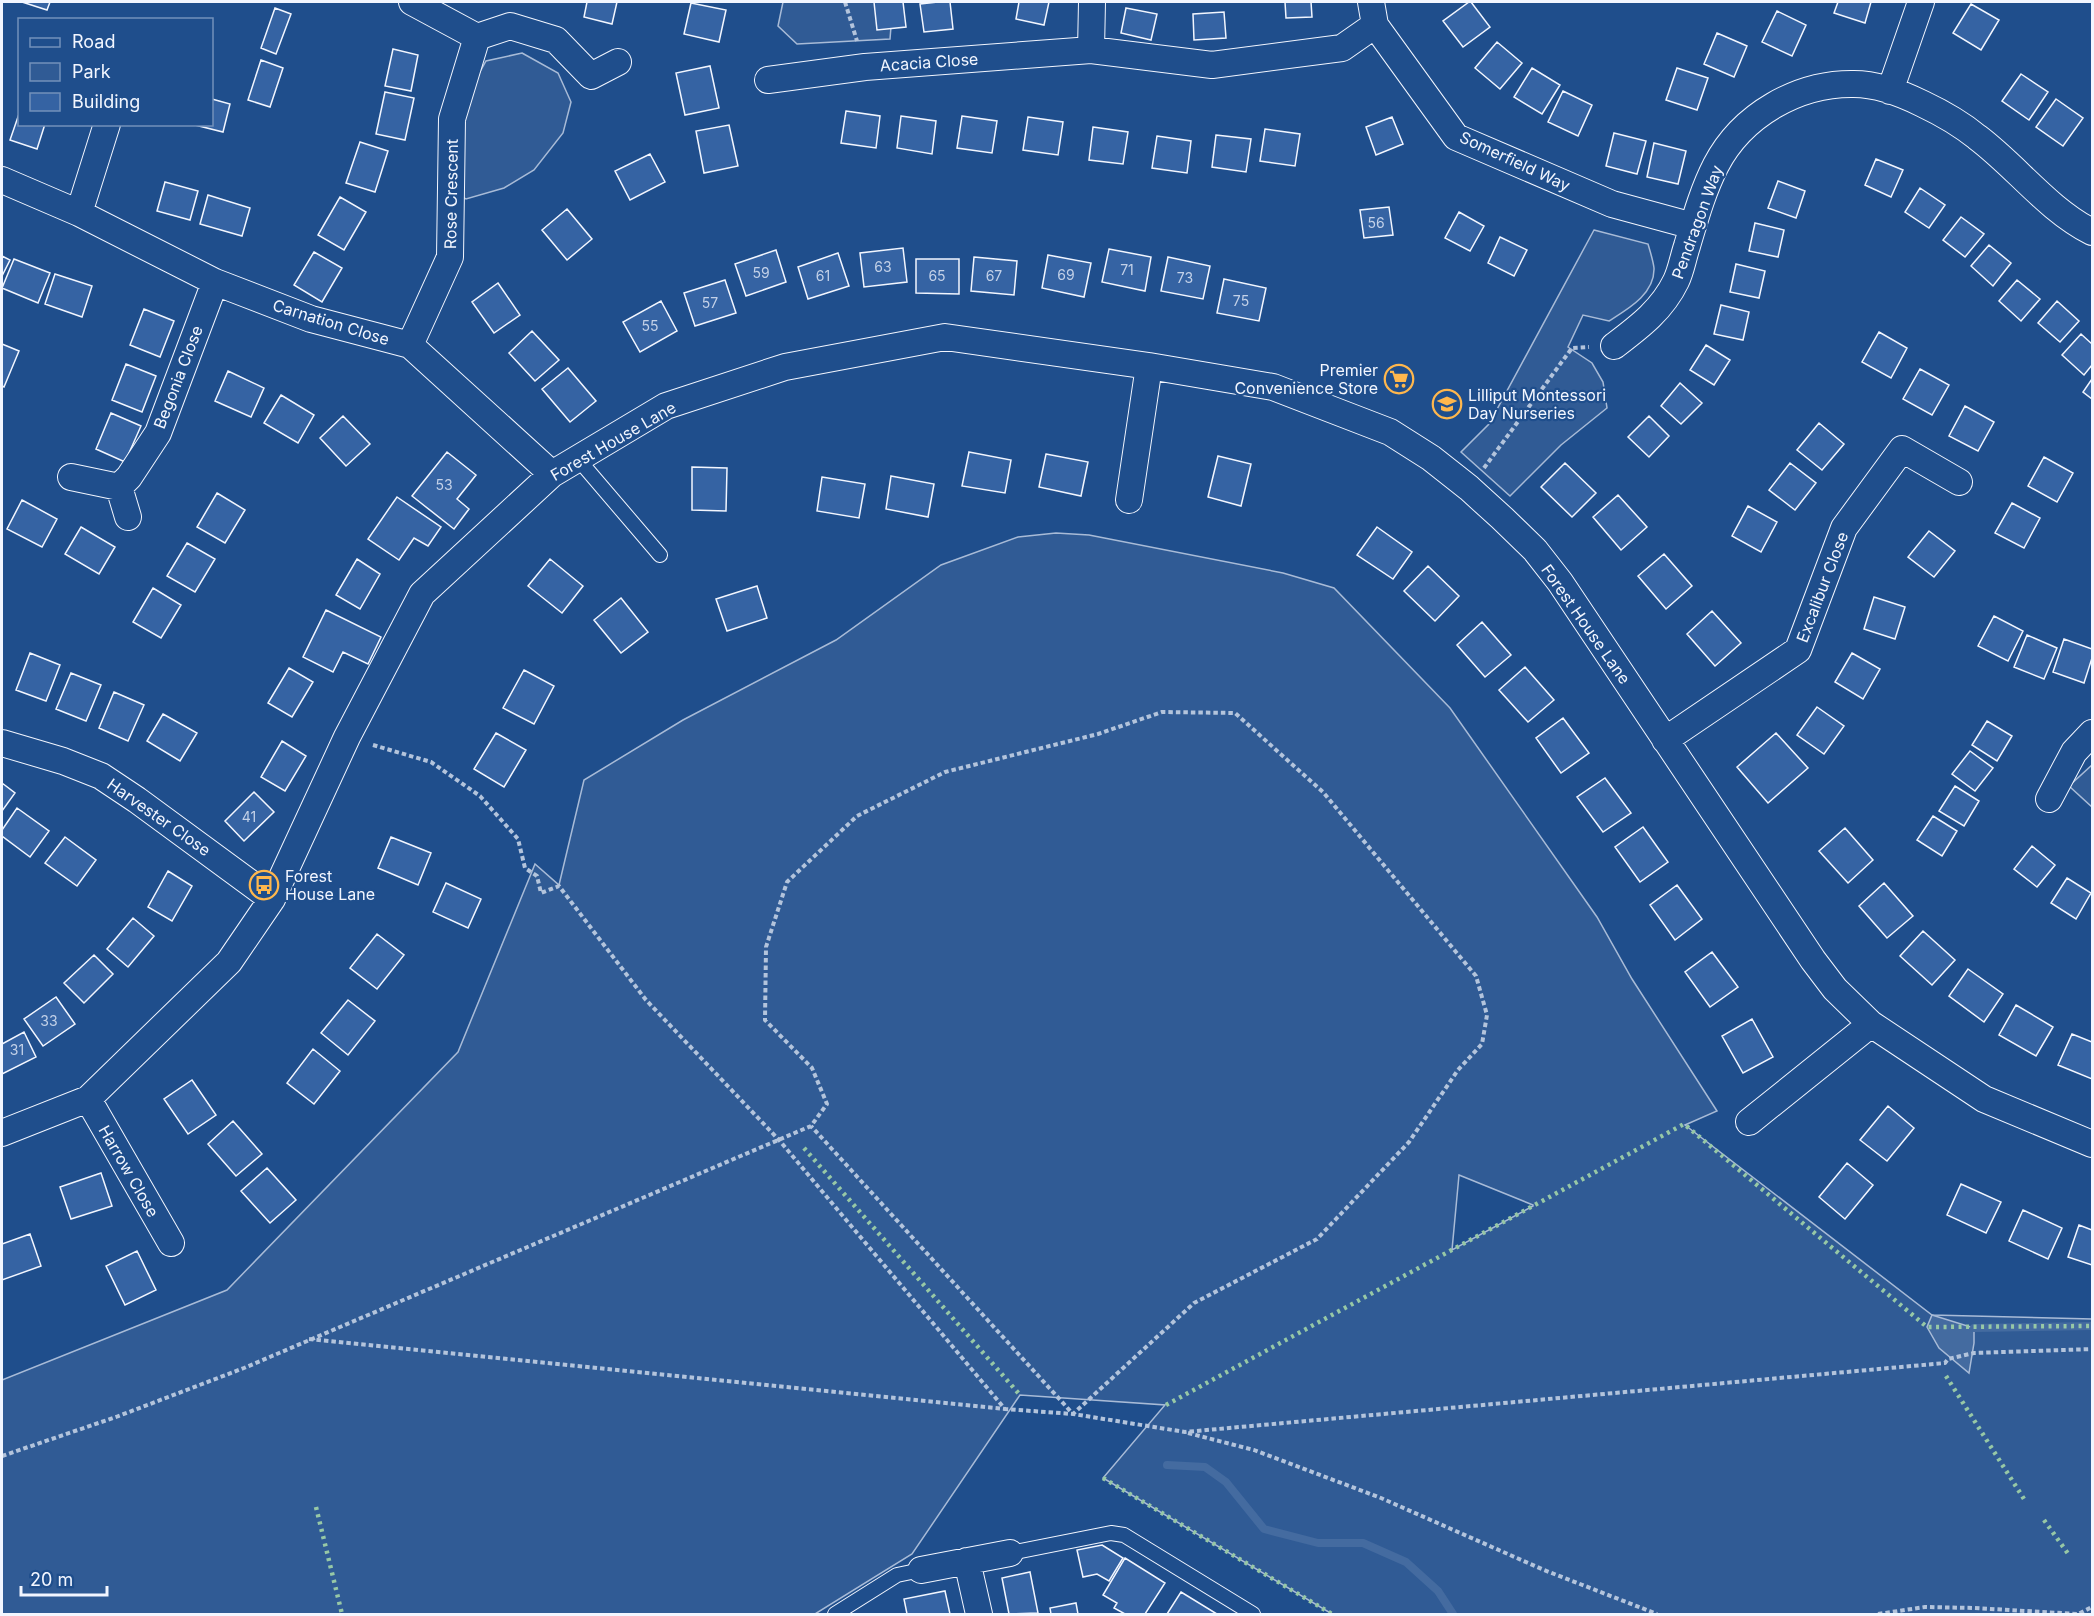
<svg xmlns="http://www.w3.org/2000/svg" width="2094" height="1616" font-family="Inter,sans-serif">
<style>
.green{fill:#305b95;stroke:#a8bbd7;stroke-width:1.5;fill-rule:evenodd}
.water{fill:#446ba0;stroke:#a8bbd7;stroke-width:1.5}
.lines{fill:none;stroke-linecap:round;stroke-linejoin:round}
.stream{stroke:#446ba0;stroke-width:8}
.building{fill:#3563a3;stroke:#f2f6ff;stroke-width:1.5}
.lane-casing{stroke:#f2f6ff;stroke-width:16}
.street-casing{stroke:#f2f6ff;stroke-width:28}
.path{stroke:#b3c4dc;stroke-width:4;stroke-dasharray:4.5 3;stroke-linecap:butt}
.lane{stroke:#1f4e8c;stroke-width:14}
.street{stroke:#1f4e8c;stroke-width:26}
.hedge{stroke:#97c8a6;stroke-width:4.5;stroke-dasharray:3 4.5;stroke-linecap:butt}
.labels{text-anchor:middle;stroke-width:4.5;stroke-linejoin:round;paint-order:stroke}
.number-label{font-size:14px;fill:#c3d1e8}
.street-label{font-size:16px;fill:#f2f6ff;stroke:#1f4e8c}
.poi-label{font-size:16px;fill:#f2f6ff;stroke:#1f4e8c;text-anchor:start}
</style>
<rect width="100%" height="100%" fill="#1f4e8c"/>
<!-- green -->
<path class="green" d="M783,2H893L890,39L797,44L778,26Z
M522,53L558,73L571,102L563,133L534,170L504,188L466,199L459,194L466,97L486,61Z
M1594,230L1648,244C1650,251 1653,260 1654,268C1655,294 1628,309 1609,321L1583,315L1568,347L1592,363L1603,382L1607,408L1561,445L1510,496L1461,452L1489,424Z
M1056,533L1089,535L1283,573L1334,588L1450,708L1597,917L1632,979L1717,1111L1685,1125L1932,1315L2092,1319V1614H1332L1103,1478L1165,1405L1020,1395L912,1554L815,1614H2V1380L227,1290L458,1052L535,864L559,885L584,780L683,720L836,640L941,565L1018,537ZM1459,1175L1533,1205V1206L1452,1250Z
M2092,765V807L2069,786Z"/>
<!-- water -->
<path class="water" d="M1932,1315L1974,1328V1343L1969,1373L1939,1348L1927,1327Z"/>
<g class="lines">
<!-- stream -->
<path class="stream" d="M1974,1328L2092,1326
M1167,1465L1205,1467L1226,1482L1264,1529L1318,1543H1363L1406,1562L1438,1591L1453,1614"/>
</g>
<!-- building -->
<path class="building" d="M22,2H50L47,10Z
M587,2H617L612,24L584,17Z
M874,2H903L906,27L877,30Z
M938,2H950L953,29L924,32L920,4Z
M1019,2H1049L1044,25L1016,19Z
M1285,2H1311L1312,17L1286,18Z
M1469,2H1471L1490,27L1463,47L1443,21Z
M1838,2H1871L1865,23L1834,13Z
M691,3L726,10L719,42L684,34Z
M1971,4L1999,20L1981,50L1953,33Z
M275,8L291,14L276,54L261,48Z
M1126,8L1157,14L1151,40L1121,33Z
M1777,11L1806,25L1792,56L1762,42Z
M1224,12L1226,38L1194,40L1193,14Z
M1717,33L1747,46L1734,77L1704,64Z
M1497,42L1522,63L1500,89L1475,68Z
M393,49L418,55L411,91L385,86Z
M261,60L283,68L270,107L248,100Z
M710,66L719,108L685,115L676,73Z
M1532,68L1560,85L1542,114L1514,97Z
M1677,68L1708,78L1697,110L1666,100Z
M2021,74L2048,92L2029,120L2002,101Z
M1563,91L1592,105L1578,136L1548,122Z
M385,92L414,98L405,140L376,134Z
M212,99L230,104L223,132L191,124H212Z
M2056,99L2083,118L2063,146L2036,127Z
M20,111V124H45L37,149L10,140Z
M846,111L880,116L876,148L841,143Z
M901,116L936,121L932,154L897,148Z
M962,116L997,121L992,153L957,148Z
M1028,117L1063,122L1058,155L1023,150Z
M1392,117L1403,144L1376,155L1366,127Z
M729,125L738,166L704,173L696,131Z
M1093,127L1128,132L1123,164L1089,160Z
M1265,129L1300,134L1295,166L1260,161Z
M1614,133L1646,141L1637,174L1606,166Z
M1216,135L1251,139L1246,172L1212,167Z
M1157,136L1191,141L1187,173L1152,168Z
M360,142L388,151L375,192L346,183Z
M1654,143L1686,151L1678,184L1647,177Z
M650,154L665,182L630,200L615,171Z
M1876,159L1903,170L1891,197L1865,185Z
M1778,181L1805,191L1796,218L1768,208Z
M165,182L198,191L190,220L157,211Z
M1920,188L1945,205L1929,228L1905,212Z
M208,195L250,208L242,236L200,224Z
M340,197L366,212L344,250L318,235Z
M1389,207L1393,235L1364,238L1360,210Z
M567,209L592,239L567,260L542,230Z
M1459,212L1484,226L1470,251L1445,238Z
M1961,217L1984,234L1965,257L1943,240Z
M1755,223L1784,230L1778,257L1749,251Z
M1500,237L1527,250L1514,276L1488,263Z
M1989,245L2011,263L1993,286L1971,266Z
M903,248L907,282L864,287L860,253Z
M1109,249L1151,257L1145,291L1102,282Z
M776,250L786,282L746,296L735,264Z
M314,252L342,268L322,302L294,285Z
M838,253L849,286L808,299L798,267Z
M1048,255L1091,263L1084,297L1042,288Z
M2,256L10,260L2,276Z
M974,257L1017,261L1014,295L971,291Z
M1168,257L1210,266L1203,299L1161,291Z
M14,259L50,273L38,303L2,288Z
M916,259H959V294L916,293Z
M1736,264L1765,271L1759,298L1730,292Z
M55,274L92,286L82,317L45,304Z
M1224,279L1266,288L1259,321L1217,313Z
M725,280L736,313L695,326L684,293Z
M2017,280L2040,299L2021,321L1999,301Z
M498,283L520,315L494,333L472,302Z
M661,301L677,331L640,352L623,322Z
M2057,301L2079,321L2060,342L2038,323Z
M1721,305L1749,312L1743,340L1714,334Z
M144,309L174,321L160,357L130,345Z
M532,331L559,360L535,381L509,353Z
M1879,332L1907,348L1891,378L1862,362Z
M2081,334L2092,344V365L2084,375L2062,355Z
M2,344L19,351L4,387L2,386Z
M1706,345L1730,360L1714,385L1690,370Z
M126,364L156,376L142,412L112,400Z
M568,368L596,401L570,422L542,389Z
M1920,369L1949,385L1932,415L1903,399Z
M228,371L264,388L251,417L215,401Z
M2092,379V399L2083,392Z
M1680,383L1702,403L1681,424L1661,406Z
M281,395L314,415L298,443L264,423Z
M1965,406L1994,422L1978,451L1949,436Z
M111,413L141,426L125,462L96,449Z
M343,416L370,444L346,466L320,438Z
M1649,416L1669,436L1649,457L1628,437Z
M1819,423L1844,444L1822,470L1797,450Z
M447,452L476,475L457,499L469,509L454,529L412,496Z
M969,452L1011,460L1005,493L962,486Z
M1046,454L1088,462L1081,496L1039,487Z
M1218,456L1251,464L1241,506L1208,497Z
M2044,457L2073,473L2057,502L2028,486Z
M1565,463L1596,493L1572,517L1541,487Z
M1790,463L1816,483L1795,510L1769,490Z
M692,467L727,468L726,511L692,510Z
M891,476L934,484L928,517L886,509Z
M822,477L865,484L859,518L817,511Z
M217,493L245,510L225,543L197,527Z
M1618,495L1647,527L1621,550L1593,517Z
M397,497L441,527L428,546L414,538L399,560L368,539Z
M22,500L57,519L42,547L7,529Z
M2012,503L2040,518L2024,548L1995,533Z
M1748,506L1777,522L1761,552L1732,536Z
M81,527L115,547L99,574L65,554Z
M1377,527L1412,552L1393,579L1357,555Z
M1929,531L1955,551L1934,577L1908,557Z
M187,543L215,559L195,592L167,576Z
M1664,554L1692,586L1666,609L1638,576Z
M357,559L380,574L360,609L336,595Z
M550,559L583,586L562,613L528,586Z
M1428,566L1459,596L1435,621L1404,591Z
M757,586L767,618L727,631L716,599Z
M153,588L181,605L161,638L133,622Z
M1874,597L1905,607L1895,639L1864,629Z
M621,598L648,632L621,653L594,620Z
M326,610L381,637L368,664L343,652L333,672L303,657Z
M1712,611L1741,643L1715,666L1687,634Z
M1994,616L2023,631L2008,661L1978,646Z
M1482,622L1511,655L1485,677L1457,645Z
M2027,635L2057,648L2044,679L2014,667Z
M2064,639L2092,649V658L2084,683L2053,672Z
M30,653L60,665L46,701L16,690Z
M1852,653L1880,669L1863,699L1835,682Z
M1525,667L1554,700L1528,722L1499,690Z
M289,668L313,682L292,717L268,703Z
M524,670L554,686L534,724L503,708Z
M71,673L101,685L86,721L56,709Z
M114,692L144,705L128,741L99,728Z
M1817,707L1844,726L1824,754L1797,735Z
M163,714L197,733L180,761L147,741Z
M1563,718L1589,753L1561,773L1536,738Z
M1987,721L2012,736L1997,761L1972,745Z
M496,733L526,750L504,787L474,769Z
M1776,733L1808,768L1768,803L1737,767Z
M282,741L306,756L285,791L261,777Z
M1970,751L1993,768L1975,791L1952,774Z
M1605,778L1631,813L1603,832L1577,797Z
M2,783L15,793L2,811Z
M1955,786L1979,801L1964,826L1939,811Z
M254,792L274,812L244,841L225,821Z
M17,808L49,831L30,857L2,836V830Z
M1933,816L1957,831L1942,856L1917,840Z
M1643,827L1668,862L1640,882L1615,847Z
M1845,828L1873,860L1848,883L1819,851Z
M65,837L96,860L77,886L45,863Z
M391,837L431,853L418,885L378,868Z
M2032,846L2055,865L2037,887L2014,869Z
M168,871L192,886L172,921L148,907Z
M2067,878L2091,893L2076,919L2051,903Z
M446,883L481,899L468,928L433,912Z
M1884,883L1913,916L1887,938L1859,906Z
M1677,885L1702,919L1675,940L1650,905Z
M133,918L154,936L128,967L107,949Z
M1923,931L1955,960L1932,985L1900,956Z
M377,934L404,955L377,989L350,968Z
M1712,952L1738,987L1710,1007L1685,972Z
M94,955L113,974L84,1003L64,983Z
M1968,969L2003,994L1984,1022L1949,996Z
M56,997L75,1024L43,1046L24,1019Z
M348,1000L375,1021L348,1055L321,1033Z
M2016,1005L2053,1027L2036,1056L1999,1035Z
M1752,1019L1773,1057L1743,1073L1722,1036Z
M24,1032L36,1057L2,1074V1044Z
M2072,1034L2092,1042V1079L2058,1065Z
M313,1049L340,1071L314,1104L287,1083Z
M192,1080L216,1115L188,1134L164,1099Z
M1888,1106L1914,1128L1887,1161L1860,1140Z
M233,1121L262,1154L236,1176L208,1144Z
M1847,1163L1873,1185L1845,1219L1819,1197Z
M267,1168L296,1200L270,1223L241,1191Z
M101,1173L112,1206L71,1219L60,1187Z
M1961,1184L2001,1202L1986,1233L1947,1215Z
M2023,1210L2062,1228L2048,1259L2009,1241Z
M2079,1225L2092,1230V1265L2068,1257Z
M30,1234L41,1266L2,1280V1244Z
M137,1251L156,1290L125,1305L106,1266Z
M1102,1545L1123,1558L1109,1581L1097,1574L1083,1577L1077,1550Z
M1125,1558L1165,1583L1145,1614H1125L1114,1608L1117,1603L1103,1595Z
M1030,1572L1038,1613L1009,1614L1002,1578Z
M945,1591L950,1614H907L904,1599Z
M1181,1592L1217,1614H1167Z
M1076,1603L1078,1614H1051L1050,1608Z"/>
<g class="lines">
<!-- lane casing -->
<g class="lane-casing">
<path id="lane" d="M578,459L660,555
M1010,1553L1111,1533L1124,1535L1253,1614
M835,1614L897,1575L921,1570"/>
</g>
<!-- street casing -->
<g class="street-casing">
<path id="street" d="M412,2L477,37
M1371,2L1375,25L1456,137L1612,204L1693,226
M1091,50L1092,2
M768,80L865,67L1091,50L1212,65L1342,48L1375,25
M1890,91L1921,2
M2,180L79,213L215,282L311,319L410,345L552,474
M79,213L107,124
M410,345L450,257L452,119L477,37L510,26L556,40L591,76L618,62
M1614,346C1639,327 1662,310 1676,281C1681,271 1683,258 1687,246C1695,219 1703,190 1716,165C1742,115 1798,83 1854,84C1876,84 1903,94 1923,104C1942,113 1961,124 1977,137C2017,167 2047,209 2092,232
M71,477L119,487L129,477L158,433L215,282
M119,487L128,517
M1129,500L1149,366
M1665,740L1798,650L1844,528L1902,449L1959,482
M2,743L63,761L101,776L137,800L272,899
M2049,799L2074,752L2092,733
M88,1099L171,1243
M1749,1122L1871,1024
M2,1133L88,1099L229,962L272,899L347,737L422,594L552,474L666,406L785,367L945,337L1149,366L1273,387L1390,432L1431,458L1469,488L1502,518L1535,550L1560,582L1813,960L1835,989L1871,1024L1984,1099L2092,1144
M967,1561L979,1614
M921,1570L1010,1553"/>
</g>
<!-- path -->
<path class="path" d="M845,2L857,41
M1484,468L1572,348L1589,347
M373,745L431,762L480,796L518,839L525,868L537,876L541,893L559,886L646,1000L779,1140L1005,1409L1073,1414L1185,1432L1945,1363L1948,1359L1974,1353L2092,1349
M309,1339L1005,1409
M1188,1433L1254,1450L1381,1498L1544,1570L1657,1614
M2,1456L116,1417L244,1368L811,1126L827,1104L812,1068L765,1020L766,947L787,882L857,816L945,772L1098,734L1162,712L1235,713L1323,792L1476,976L1487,1015L1482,1044L1458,1070L1409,1142L1317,1239L1194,1303L1073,1414L811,1126
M1878,1614L1925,1607L1974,1608L2078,1614L2092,1607"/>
<!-- lane -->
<use href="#lane" class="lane"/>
<!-- street -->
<use href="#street" class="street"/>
<!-- hedge -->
<path class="hedge" d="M804,1148L1020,1395
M1946,1376L2024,1499
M1166,1405L1684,1124L1927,1327L2092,1326
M1103,1478L1332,1614
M316,1507L342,1614
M2044,1520L2069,1555"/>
</g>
<!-- icons -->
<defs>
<g id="supermarket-ring" transform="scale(1.5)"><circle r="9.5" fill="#1f4e8c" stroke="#ffb74d" stroke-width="1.5"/><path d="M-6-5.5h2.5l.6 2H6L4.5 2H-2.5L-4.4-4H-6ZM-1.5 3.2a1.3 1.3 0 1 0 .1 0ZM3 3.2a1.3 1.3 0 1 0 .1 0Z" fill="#ffb74d"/></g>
<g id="school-ring" transform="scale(1.5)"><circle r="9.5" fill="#1f4e8c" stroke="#ffb74d" stroke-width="1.5"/><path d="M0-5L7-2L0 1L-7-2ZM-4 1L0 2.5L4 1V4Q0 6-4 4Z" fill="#ffb74d"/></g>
<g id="bus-ring" transform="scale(1.5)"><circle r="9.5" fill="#1f4e8c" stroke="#ffb74d" stroke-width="1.5"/><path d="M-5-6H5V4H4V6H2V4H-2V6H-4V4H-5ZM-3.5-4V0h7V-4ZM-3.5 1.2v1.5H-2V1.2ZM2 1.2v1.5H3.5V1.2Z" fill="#ffb74d"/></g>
</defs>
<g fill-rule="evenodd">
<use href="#supermarket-ring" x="1399" y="379"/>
<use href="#school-ring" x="1447" y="404"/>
<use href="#bus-ring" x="264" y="885"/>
</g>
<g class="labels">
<!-- number labels -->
<g class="number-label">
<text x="1376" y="228">56</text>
<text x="883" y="272">63</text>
<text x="1127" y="275">71</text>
<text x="761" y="278">59</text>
<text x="1066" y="280">69</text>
<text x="823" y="281">61</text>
<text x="937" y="281">65</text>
<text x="994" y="281">67</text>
<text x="1185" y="283">73</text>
<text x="1241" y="306">75</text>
<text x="710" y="308">57</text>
<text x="650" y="331">55</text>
<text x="444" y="490">53</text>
<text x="249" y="822">41</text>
<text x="49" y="1026">33</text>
<text x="17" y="1055">31</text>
</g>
<!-- street labels -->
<g class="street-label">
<text transform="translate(929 62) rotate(-4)" y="6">Acacia Close</text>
<text transform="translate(1515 161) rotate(25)" y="6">Somerfield Way</text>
<text transform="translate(451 194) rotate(-89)" y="6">Rose Crescent</text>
<text transform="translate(1697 222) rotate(-70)" y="6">Pendragon Way</text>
<text transform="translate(331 322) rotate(17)" y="6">Carnation Close</text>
<text transform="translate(178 377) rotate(-69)" y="6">Begonia Close</text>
<text transform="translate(613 441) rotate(-30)" y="6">Forest House Lane</text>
<text transform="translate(1822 587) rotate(-69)" y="6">Excalibur Close</text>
<text transform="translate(1586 624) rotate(55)" y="6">Forest House Lane</text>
<text transform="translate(159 817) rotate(35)" y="6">Harvester Close</text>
<text transform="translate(129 1171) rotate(60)" y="6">Harrow Close</text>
</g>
<!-- poi labels -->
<g class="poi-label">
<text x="1378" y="376" text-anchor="end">Premier<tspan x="1378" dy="18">Convenience Store</tspan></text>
<text x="1468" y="401">Lilliput Montessori<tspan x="1468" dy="18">Day Nurseries</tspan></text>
<text x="285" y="882">Forest<tspan x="285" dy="18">House Lane</tspan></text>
</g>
</g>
<!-- border -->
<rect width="2094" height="1616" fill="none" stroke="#f2f6ff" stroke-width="6"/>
<!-- legend -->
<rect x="18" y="18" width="195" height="108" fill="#1f4e8c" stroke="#7391ba" stroke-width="1.5"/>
<rect x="30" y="38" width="30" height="9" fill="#1f4e8c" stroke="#7391ba" stroke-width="1.5"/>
<text x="72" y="48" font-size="18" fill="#f2f6ff">Road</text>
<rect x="30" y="63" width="30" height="18" fill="#305b95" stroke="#7391ba" stroke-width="1.5"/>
<text x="72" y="78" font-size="18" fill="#f2f6ff">Park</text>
<rect x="30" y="93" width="30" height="18" fill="#3563a3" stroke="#7391ba" stroke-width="1.5"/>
<text x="72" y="108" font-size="18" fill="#f2f6ff">Building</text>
<!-- scale -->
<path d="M21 1586v9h86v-9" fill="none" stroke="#f2f6ff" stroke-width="3"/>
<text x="30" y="1586" font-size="18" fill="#f2f6ff" stroke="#1f4e8c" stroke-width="4.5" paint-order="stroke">20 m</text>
</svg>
